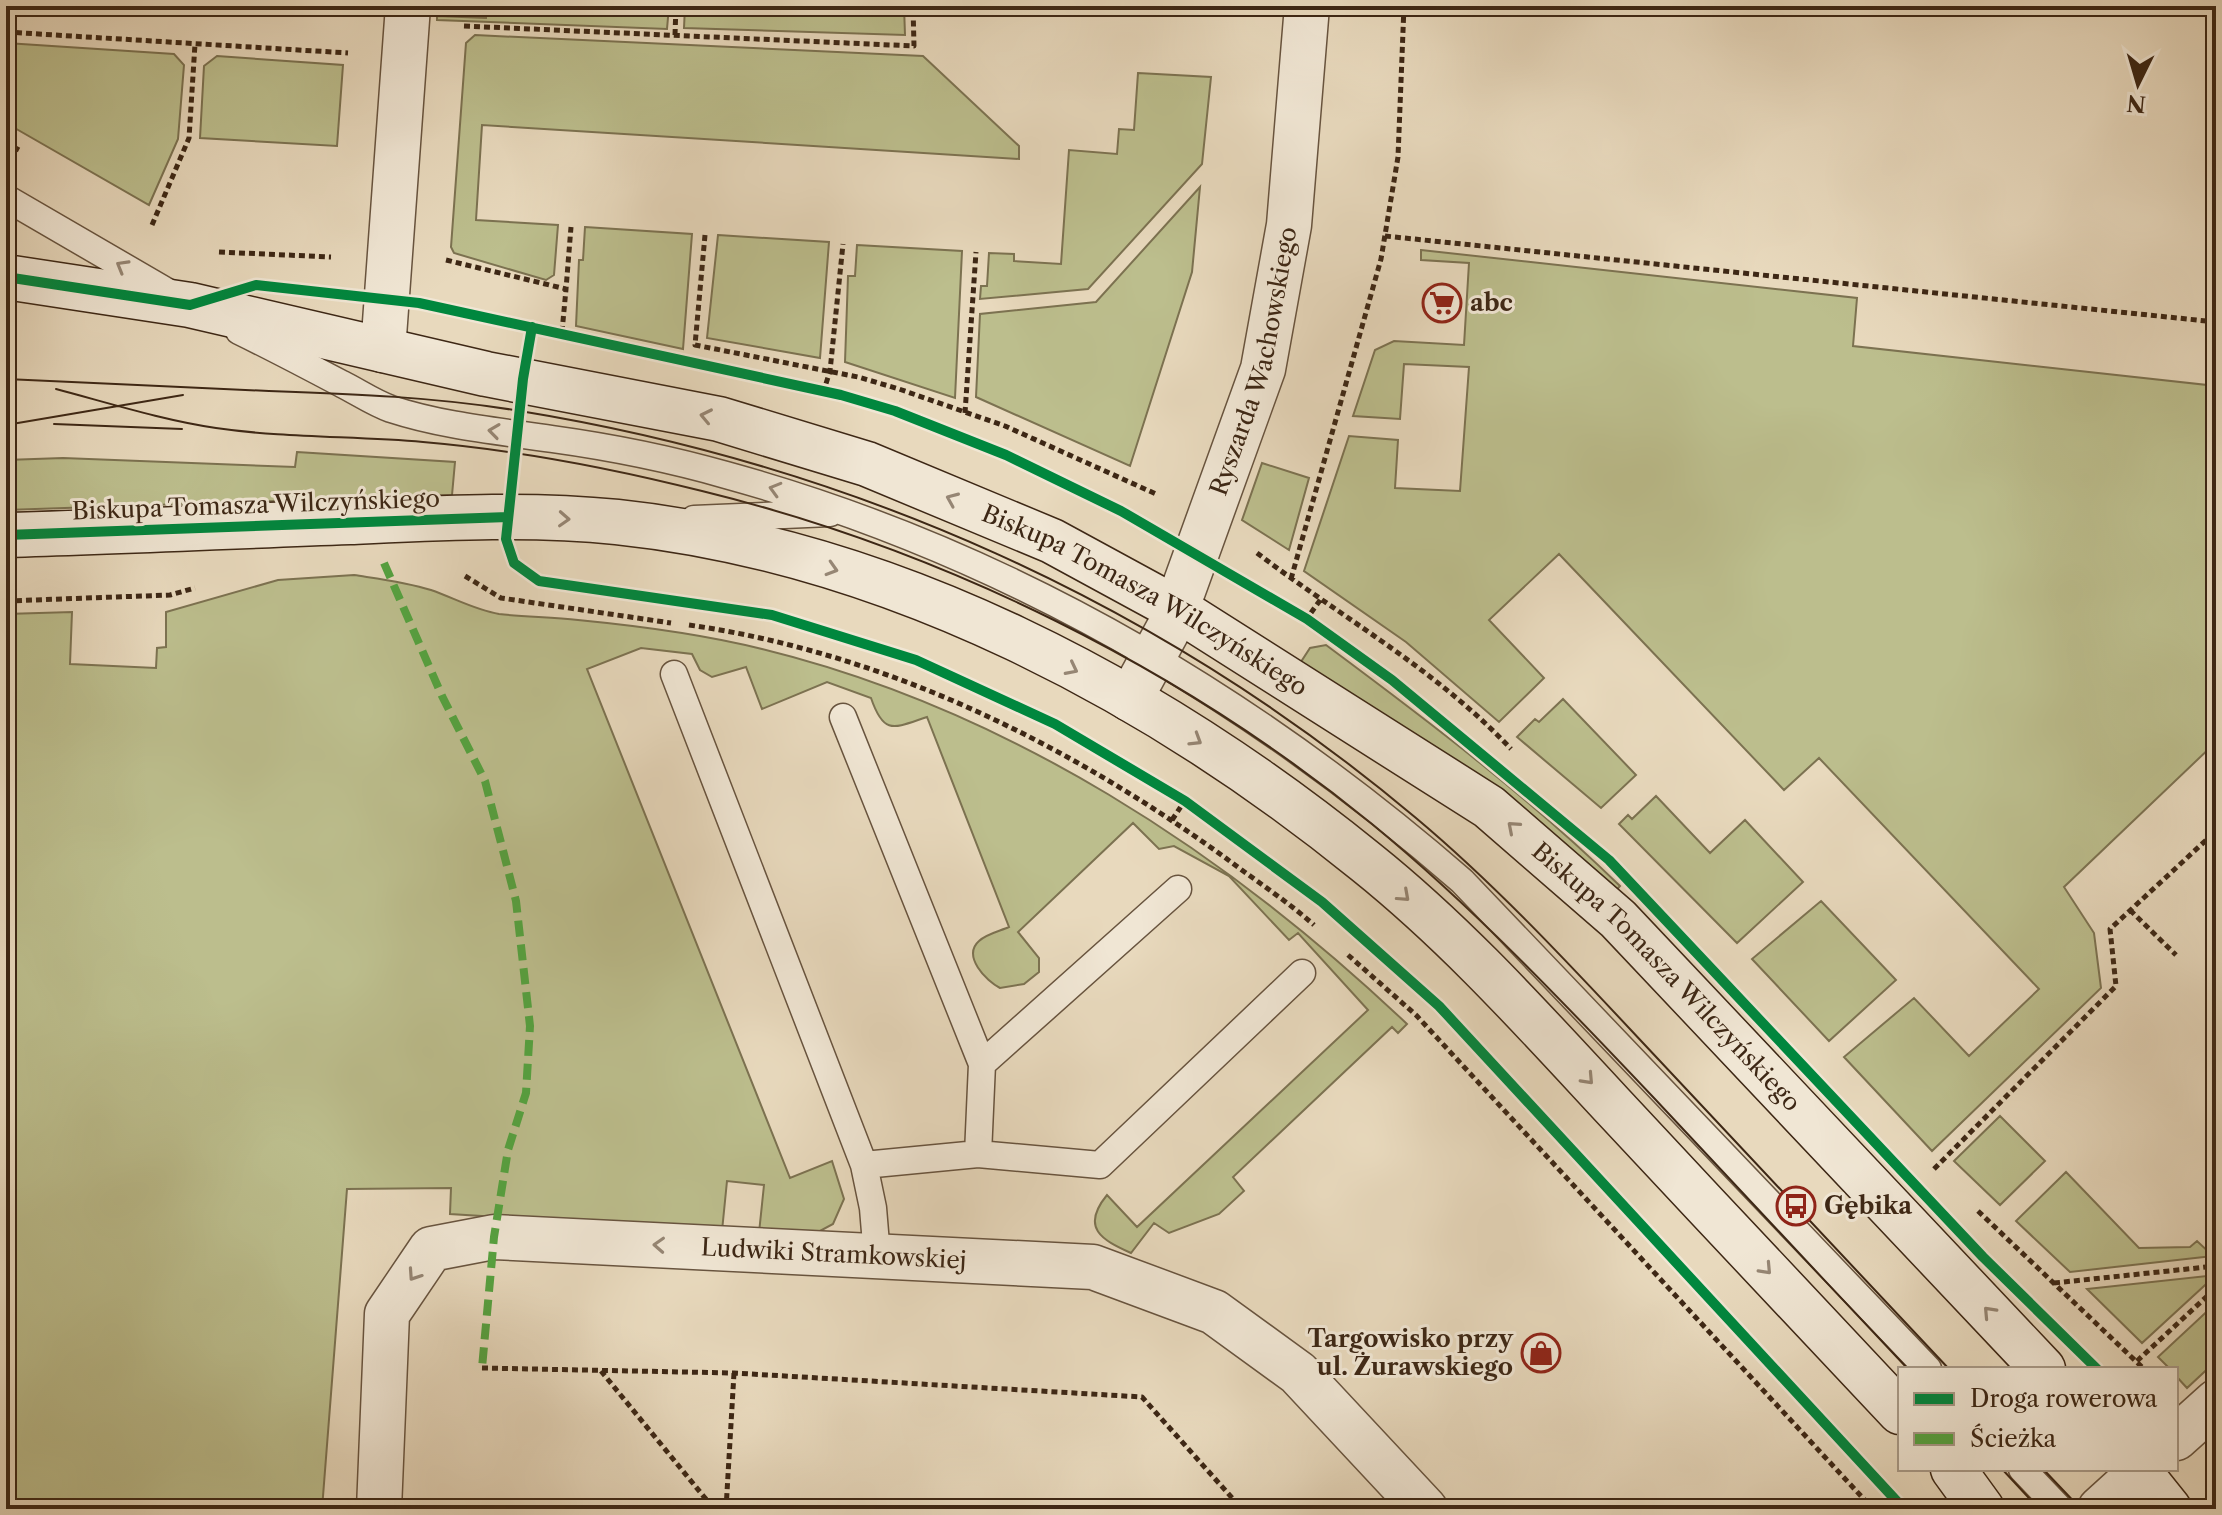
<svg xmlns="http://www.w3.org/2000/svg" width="2222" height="1515" font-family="'Libre Caslon Text',serif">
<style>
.green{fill:#bcbe8d;stroke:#7c7251;stroke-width:2}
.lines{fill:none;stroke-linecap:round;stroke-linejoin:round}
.lane-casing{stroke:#68543f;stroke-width:29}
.street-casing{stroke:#68543f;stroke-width:47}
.secondary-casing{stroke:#3d2715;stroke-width:47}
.path{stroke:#3d2715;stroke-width:5;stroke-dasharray:6 4;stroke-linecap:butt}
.lane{stroke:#f0e6d4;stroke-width:26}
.street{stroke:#f0e6d4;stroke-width:44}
.secondary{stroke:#f0e6d4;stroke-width:44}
.tram{stroke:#3d2715;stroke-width:2}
.quiet{stroke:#54a340;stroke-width:8;stroke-dasharray:16 8;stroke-linecap:butt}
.cycleway-casing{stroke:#f0e6d4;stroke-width:15}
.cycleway{stroke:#00873e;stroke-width:10}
.oneway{stroke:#968674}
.labels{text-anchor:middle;stroke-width:6;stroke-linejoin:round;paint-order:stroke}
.poi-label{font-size:24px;font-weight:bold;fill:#3d2715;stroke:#f0e6d4;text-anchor:start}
.street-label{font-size:24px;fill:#3d2715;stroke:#f0e6d4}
</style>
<rect width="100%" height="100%" fill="#e8d9bd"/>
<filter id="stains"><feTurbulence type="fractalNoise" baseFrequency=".0025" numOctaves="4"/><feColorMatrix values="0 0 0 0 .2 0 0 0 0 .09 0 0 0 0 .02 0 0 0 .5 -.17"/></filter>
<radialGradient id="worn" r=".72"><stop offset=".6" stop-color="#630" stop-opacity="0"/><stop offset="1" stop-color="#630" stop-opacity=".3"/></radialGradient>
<!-- green -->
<path class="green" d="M487,6H669L667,29L437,20V16L486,18Z
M685,6H904L905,35L684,28Z
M475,35L923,56L1019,146V159L482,125L476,220L558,225L554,275L546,280L454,253L451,247L466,43Z
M6,43L174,54L184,65L178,139L149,205L6,123Z
M217,56L343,65L337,146L200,138L204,66Z
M1138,73L1211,77L1202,164L1088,289L980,299L981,286H987L989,253L1014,254V261L1061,264L1069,150L1117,154L1119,129L1134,130Z
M1200,187L1192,272L1130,466L976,397L980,314L1096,302Z
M585,227L692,234L683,349L576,326L579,260H583Z
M718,235L829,242L820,358L707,338Z
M857,245L962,251L955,398L845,362L848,276H855Z
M1421,250L1857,298L1853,346L2216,386V742L2064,887L2094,933L2101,988L1932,1151L1844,1057L1914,998L1969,1056L2039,989L1819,758L1784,790L1559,554L1489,620L1544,678L1499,722L1406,642L1304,571L1349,436L1398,440L1395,488L1460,491L1469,367L1404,364L1400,419L1353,416L1375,350L1394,341L1464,345L1469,263L1421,260Z
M297,452L455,462L452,495L6,510V460L63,458L295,467Z
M1262,463L1309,478L1289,550L1242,520Z
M354,575C380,579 406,582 431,590C454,598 475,610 499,614C525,617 552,617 578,620C640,626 702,634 762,649C1007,709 1226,852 1407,1024L1398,1033L1392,1027L1233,1177L1244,1191L1219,1214L1169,1233L1154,1223L1131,1253C1102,1240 1080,1228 1107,1195L1137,1227L1368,1010L1298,933L1289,940L1229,876L1174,846L1159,849L1133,823L1018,932L1039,958V972L1024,984L1000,988C986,981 962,956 979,941C986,934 1000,931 1009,927L927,717C894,728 884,736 871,698L827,682L762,709L746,667L712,677L700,670L692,654L641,648L587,669L790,1178L832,1161L844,1199L833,1224L820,1231L759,1233L764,1185L727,1181L722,1231L450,1214L451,1188L347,1189L322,1509H6V614L72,612L70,664L156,668L157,648L166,647V612L278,580Z
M1326,645C1427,720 1530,798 1620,886L1614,893L1297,668L1310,648Z
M1563,699L1636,775L1601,808L1517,737L1535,719L1539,722Z
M1656,796L1710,853L1745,820L1803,882L1737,943L1619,824L1628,815L1632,819Z
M1821,901L1896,980L1829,1041L1752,959Z
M2000,1116L2045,1161L2000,1205L1954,1161Z
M2066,1172L2139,1248L2190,1247L2197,1241L2213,1256L2070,1272L2016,1221Z
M2216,1275L2142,1343L2087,1289Z
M2216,1303V1361L2187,1388L2176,1376V1369H2170L2158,1357Z"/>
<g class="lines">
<!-- lane casing -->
<g class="lane-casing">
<path id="lane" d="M6,198L166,291
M239,331C274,348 308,366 342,384C358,392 374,403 391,409C443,426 498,431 552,439C610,447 670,459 726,475C1002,551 1247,694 1462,881L1928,1369
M694,519L830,513
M674,674L864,1165L873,1208L877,1256
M843,717L982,1064L978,1154
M982,1064L1178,889
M864,1165L978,1154L1100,1165L1302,973
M2022,1469L2060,1509"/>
</g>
<!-- street casing -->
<g class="street-casing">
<g id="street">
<path d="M383,350L408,6"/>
<path id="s1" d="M1130,699L1171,624L1263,369L1289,225L1307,6"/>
<path d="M2176,1438L2216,1402"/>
<path id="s2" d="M379,1509L387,1314L431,1249L494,1237L1093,1267L1214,1312L1298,1373L1425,1509"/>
<path d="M2100,1509L2144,1469"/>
</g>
</g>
<!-- secondary casing -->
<g class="secondary-casing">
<g id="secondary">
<path id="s3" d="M6,277L190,305L486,374L719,419L867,464L1052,541L1177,609L1489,807L1618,919L2043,1369"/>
<path d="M6,535C121,532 236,526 350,522C439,518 528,513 617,522C892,551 1154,690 1366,862C1456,934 1533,1020 1611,1104C1707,1207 1804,1310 1900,1412"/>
<path d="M1953,1469L1982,1509"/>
<path d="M2137,1469L2169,1509"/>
</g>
</g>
<!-- path -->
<path class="path" d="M464,26L914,46L913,6
M6,32L348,53
M675,35L676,6
M6,143L19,150
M152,225L189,138L195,44
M705,235L695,345L858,377L899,389L1005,426L1156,494
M1385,236L2216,322
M219,252L331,257
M446,260L566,289L571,227
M562,332L566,289
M823,393L830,371L843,244
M965,413L976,252
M1257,553C1341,617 1438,671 1511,749
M465,576L501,598L671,623
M1291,579L1381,259L1398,157L1404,6
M6,601L170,595L195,588
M1305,621L1321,599
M689,625C885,653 1067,743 1227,859C1256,881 1287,901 1314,925
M1172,820L1186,799
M2130,910L2176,955
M1348,955L1416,1015L1873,1509
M1934,1169L2116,986L2110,929L2216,831
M1978,1211L2144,1369
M2054,1283L2216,1266
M2137,1361L2216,1288
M482,1368L734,1373L1142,1397L1242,1509
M601,1371L714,1509
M726,1509L734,1373"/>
<!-- lane -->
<use href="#lane" class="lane"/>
<!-- street -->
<use href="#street" class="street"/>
<!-- secondary -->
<use href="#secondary" class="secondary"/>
<!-- tram -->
<path class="tram" d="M6,379C94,383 181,387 269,391C353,394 437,397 520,411C852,465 1158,601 1416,818C1503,891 1581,977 1659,1060C1756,1163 1852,1266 1949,1369
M56,389C109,403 162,420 216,428C284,438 354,436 423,442C516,450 611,468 702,491C943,550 1180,667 1372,824C1474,908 1564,1003 1654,1098C1739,1189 1823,1279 1908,1369
M54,424L182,429
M6,425L183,395
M2002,1469L2039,1509
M2043,1469L2081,1509"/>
<!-- quiet -->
<path class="quiet" d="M384,563L442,696L485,781L516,901L530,1026L526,1093L508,1150L494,1237L482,1368"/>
<!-- cycleway casing -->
<g class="cycleway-casing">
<path id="cycleway" d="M6,277L190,305L256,285L419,303L841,395L895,411L1006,455L1121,511L1307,619L1392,680L1609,860L1983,1257L2097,1369
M532,327L523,379L506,539L514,563L539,581L772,615L916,660L1055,724L1185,801L1322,902L1439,1006L1904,1509
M6,535L508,517"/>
</g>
<!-- cycleway -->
<use href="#cycleway" class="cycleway"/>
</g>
<!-- one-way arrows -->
<defs><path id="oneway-chevron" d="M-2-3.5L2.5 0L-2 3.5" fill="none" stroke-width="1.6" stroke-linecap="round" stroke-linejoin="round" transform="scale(2)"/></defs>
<g class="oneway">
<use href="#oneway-chevron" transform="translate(122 266) rotate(-150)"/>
<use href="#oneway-chevron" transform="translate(706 416) rotate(-168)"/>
<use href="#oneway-chevron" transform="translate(494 431) rotate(-172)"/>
<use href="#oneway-chevron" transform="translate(775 489) rotate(-164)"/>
<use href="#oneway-chevron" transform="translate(952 499) rotate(-157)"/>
<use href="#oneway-chevron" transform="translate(564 519) rotate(3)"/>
<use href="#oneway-chevron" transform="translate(832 569) rotate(17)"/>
<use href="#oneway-chevron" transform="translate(1072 669) rotate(27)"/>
<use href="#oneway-chevron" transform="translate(1196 740) rotate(32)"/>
<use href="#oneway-chevron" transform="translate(1513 827) rotate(-139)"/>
<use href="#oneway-chevron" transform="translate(1404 896) rotate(42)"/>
<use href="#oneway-chevron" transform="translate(1588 1079) rotate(47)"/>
<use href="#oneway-chevron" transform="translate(659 1245) rotate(-177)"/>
<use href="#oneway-chevron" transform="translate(1766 1269) rotate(47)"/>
<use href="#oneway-chevron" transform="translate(414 1275) rotate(124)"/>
<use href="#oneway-chevron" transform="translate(1989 1312) rotate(-133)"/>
</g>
<!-- icons -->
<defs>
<g id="supermarket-ring" transform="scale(2)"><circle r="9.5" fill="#f0e6d4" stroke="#8f2418" stroke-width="1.5"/><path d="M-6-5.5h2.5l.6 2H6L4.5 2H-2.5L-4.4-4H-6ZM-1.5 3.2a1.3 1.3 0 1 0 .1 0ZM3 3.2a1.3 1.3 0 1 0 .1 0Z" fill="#8f2418"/></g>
<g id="bus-ring" transform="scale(2)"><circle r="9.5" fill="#f0e6d4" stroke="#8f2418" stroke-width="1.5"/><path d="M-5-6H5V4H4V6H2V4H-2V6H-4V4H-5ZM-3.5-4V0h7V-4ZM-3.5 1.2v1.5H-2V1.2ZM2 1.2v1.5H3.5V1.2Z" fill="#8f2418"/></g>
<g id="shop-ring" transform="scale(2)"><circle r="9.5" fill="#f0e6d4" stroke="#8f2418" stroke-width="1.5"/><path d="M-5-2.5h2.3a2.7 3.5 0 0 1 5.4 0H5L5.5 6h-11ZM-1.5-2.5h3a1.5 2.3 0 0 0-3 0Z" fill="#8f2418"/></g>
</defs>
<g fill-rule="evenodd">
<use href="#supermarket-ring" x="1442" y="303"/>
<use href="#bus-ring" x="1796" y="1206"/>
<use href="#shop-ring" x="1541" y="1353"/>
</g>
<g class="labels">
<!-- poi labels -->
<g class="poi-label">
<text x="1470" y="311">abc</text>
<text x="1824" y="1214">Gębika</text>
<text x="1513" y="1347" text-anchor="end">Targowisko przy<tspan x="1513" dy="28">ul. Żurawskiego</tspan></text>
</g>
<!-- street labels -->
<g class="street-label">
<text dy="8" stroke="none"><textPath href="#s1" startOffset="362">Ryszarda Wachowskiego</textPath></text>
<text transform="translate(256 505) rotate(-2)" y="8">Biskupa Tomasza Wilczyńskiego</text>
<text dy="8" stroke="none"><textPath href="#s3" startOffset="1192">Biskupa Tomasza Wilczyńskiego</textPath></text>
<text dy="8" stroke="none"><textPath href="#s3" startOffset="1840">Biskupa Tomasza Wilczyńskiego</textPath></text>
<text dy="8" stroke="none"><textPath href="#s2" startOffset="678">Ludwiki Stramkowskiej</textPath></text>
</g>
</g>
<!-- margin -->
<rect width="2222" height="1515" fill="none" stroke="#e8d9bd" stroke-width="32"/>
<rect x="8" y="8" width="2206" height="1499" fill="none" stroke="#3d2715" stroke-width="4"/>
<rect x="16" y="16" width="2190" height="1483" fill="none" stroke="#3d2715" stroke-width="2"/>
<!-- legend -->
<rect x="1898" y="1367" width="280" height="104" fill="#f0e6d4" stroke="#a89a88" stroke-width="2"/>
<rect x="1914" y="1393" width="40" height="12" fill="#00873e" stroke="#a89a88" stroke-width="2"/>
<text x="1970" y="1407" font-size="24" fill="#3d2715">Droga rowerowa</text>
<rect x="1914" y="1433" width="40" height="12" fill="#54a340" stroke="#a89a88" stroke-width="2"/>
<text x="1970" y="1447" font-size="24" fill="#3d2715">Ścieżka</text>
<!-- north arrow -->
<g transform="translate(2138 84) rotate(185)" stroke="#f0e6d4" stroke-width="6" paint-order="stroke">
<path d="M0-6L14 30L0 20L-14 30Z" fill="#3d2715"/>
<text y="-12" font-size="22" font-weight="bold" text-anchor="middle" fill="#3d2715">N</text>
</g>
<rect width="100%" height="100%" filter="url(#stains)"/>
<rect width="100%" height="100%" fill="url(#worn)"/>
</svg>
